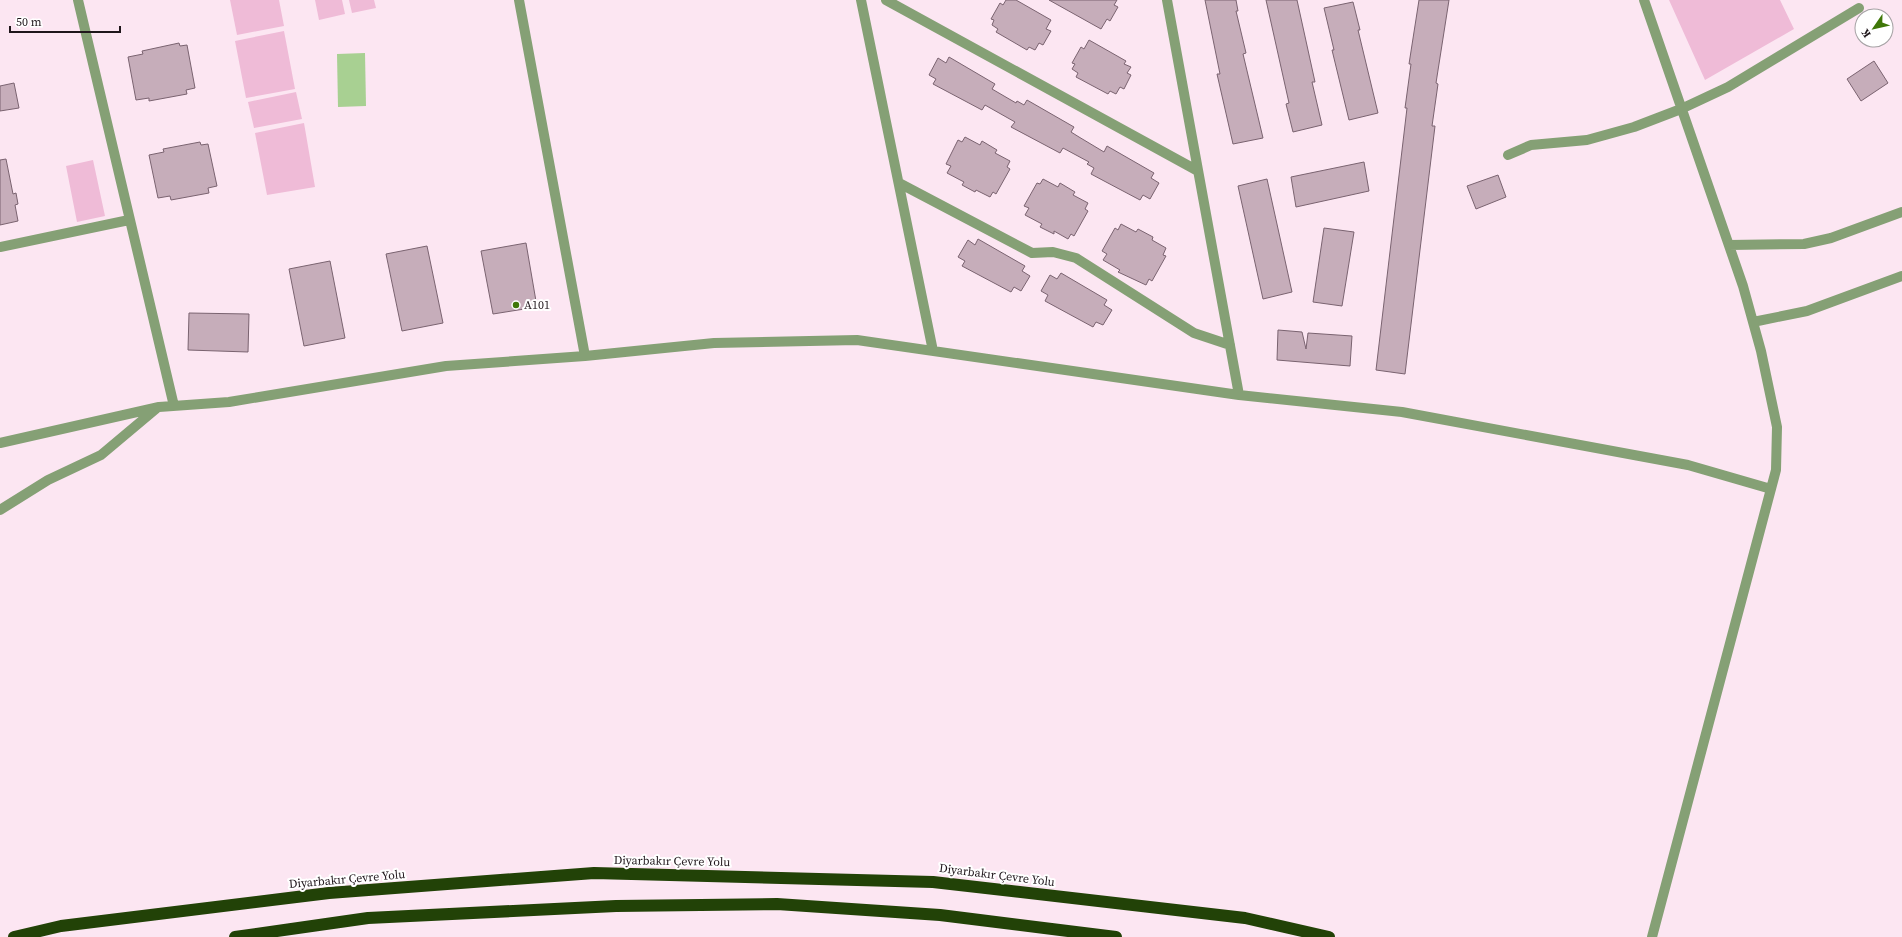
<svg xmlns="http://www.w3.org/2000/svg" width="1902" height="937" font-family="'Source Serif 4',serif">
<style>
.green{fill:#efbbd7}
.water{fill:#a8d092}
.building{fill:#c6adba;stroke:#7a6370}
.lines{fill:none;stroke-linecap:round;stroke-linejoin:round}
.minor{stroke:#85a075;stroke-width:10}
.highway{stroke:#224207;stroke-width:12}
.poi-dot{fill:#3f7708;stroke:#fff;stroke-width:1.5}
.labels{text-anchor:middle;stroke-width:4;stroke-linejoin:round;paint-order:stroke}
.poi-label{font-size:12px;fill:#1f161b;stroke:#fff;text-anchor:start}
.street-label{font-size:12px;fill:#1f161b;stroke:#fff}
</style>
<rect width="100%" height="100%" fill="#fce6f2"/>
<!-- green -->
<path class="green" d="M230,0H279L284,26L237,35Z
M315,0H342L345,14L319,20Z
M349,0H374L376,8L352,13Z
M1669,0H1780L1794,29L1705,80Z
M284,31L295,89L246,98L235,41Z
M296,92L302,119L254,128L248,102Z
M304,123L315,187L267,195L255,133Z
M93,160L105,216L77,222L66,166Z"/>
<!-- water -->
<path class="water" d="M365,53L366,106L338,107L337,54Z"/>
<!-- building -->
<path class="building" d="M1006,0H1016L1051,20L1046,29L1051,31L1043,45L1039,43L1035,50L1029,47L1027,50L996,32L998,29L992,25L994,20L991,19L1000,3L1003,5Z
M1049,0H1117L1114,5L1118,7L1110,21L1107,19L1101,29Z
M1205,0H1236L1238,11H1236L1246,53L1243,54L1263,138L1233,144L1217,74H1220Z
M1266,0H1297L1315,82H1312L1322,125L1293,132L1286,104L1289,103Z
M1419,0H1449L1436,83L1438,84L1432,126H1435L1405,374L1376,370L1407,108H1405L1411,64H1409Z
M1353,2L1360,30H1358L1378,113L1349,120L1332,50H1334L1324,8Z
M1089,40L1126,61L1124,64L1131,67L1127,73L1131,75L1124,89L1120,87L1116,94L1110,91L1108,94L1076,77L1078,73L1072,69L1075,64L1072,63L1081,47L1084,49Z
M179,43L180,46L187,45L195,88L186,90L187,94L149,101V98L136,100L128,57L143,54L142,51Z
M949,57L995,84L992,89L1016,103L1017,101L1024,105L1027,100L1074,127L1071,132L1079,137L1104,152L1107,146L1154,173L1151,178L1159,183L1150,199L1143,195L1140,200L1106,182L1091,174L1094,168L1087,164L1089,162L1063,148L1060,153L1011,127L1015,122L992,109L985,105L982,110L933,84L936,79L929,75L938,58L946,63Z
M1874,61L1888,83L1861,101L1847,79Z
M14,83L19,108L0,111V86Z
M965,137L980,145L982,141L997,150L995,153L1010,161L1007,167L1010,169L996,194L993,192L990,197L976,190L975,192L962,185L964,182L947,173L951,166L946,164L958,140L962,142Z
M200,142L201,145L208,144L217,186L208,188L209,193L171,200L170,196L158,198L149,155L164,152L163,149Z
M6,159L13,194L16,193L18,204L15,205L18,221L0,225V160Z
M1364,162L1369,191L1296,207L1291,177Z
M1498,175L1506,197L1476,209L1467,186Z
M1043,179L1058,187L1060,183L1075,192L1073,195L1088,203L1085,209L1088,211L1074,236L1071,234L1068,239L1054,231V234L1040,227L1042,224L1025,215L1029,208L1024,206L1037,183L1040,184Z
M1267,179L1292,292L1263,299L1238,186Z
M1121,224L1136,232L1138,229L1153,237L1152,240L1166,248L1163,255L1166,256L1152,281L1149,279L1146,285L1118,272L1120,270L1103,260L1107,254L1102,251L1115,228L1118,230Z
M1324,228L1354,232L1342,306L1313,302Z
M978,239L1025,266L1022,271L1030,276L1021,291L1014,287L1011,292L962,266L965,261L958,257L968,240L975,245Z
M526,243L537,307L493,314L481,251Z
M427,246L443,323L402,331L386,254Z
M330,261L345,338L304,346L289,269Z
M1061,273L1107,300L1104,305L1112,310L1103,325L1096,322L1093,327L1045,301L1048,295L1041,291L1050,275L1057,279Z
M189,313L249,314L248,352L188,350Z
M1278,330L1302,332L1306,349L1308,333L1352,336L1350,366L1277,360Z"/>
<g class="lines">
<!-- minor -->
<path class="minor" d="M78,0L174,406
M519,0L585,356
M861,0L933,351
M886,0L1198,171
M1167,0L1239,395
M1644,0L1743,286L1761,351L1777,427L1776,470L1652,937
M1508,155L1531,145L1587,140L1634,127L1681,109L1728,87L1859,8
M899,183L1032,253L1053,252L1076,258L1194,333L1230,345
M1729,245L1804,244L1831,238L1902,212
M0,247L129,220
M1753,322L1807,311L1902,276
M0,443L159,407L229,402L446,366L585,356L714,343L857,340L1239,395L1402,412L1688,465L1771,489
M0,510L48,480L101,455L157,408"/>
<!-- highway -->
<path class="highway" d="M14,937L61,926L329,893L594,873L933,882L1245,918L1329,937
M235,937L368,918L616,906L777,904L940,915L1116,937"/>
</g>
<!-- markers -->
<circle class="poi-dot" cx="516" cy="305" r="4"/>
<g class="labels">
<!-- poi labels -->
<g class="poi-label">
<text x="524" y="309">A101</text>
</g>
<!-- street labels -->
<g class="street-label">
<text transform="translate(672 861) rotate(1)" y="4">Diyarbakır Çevre Yolu</text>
<text transform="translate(997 875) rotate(7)" y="4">Diyarbakır Çevre Yolu</text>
<text transform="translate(347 879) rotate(-5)" y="4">Diyarbakır Çevre Yolu</text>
</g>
</g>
<!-- north arrow -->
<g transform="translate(1874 28) rotate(236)"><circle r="19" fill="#ffffff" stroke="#a5a2a4"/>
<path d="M0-3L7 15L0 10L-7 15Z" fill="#3f7708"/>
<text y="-6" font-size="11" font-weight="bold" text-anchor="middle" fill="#1f161b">K</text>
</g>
<!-- scale -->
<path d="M10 26v6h110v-6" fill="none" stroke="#1f161b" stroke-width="2"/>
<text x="16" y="26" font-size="12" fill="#1f161b" stroke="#ffffff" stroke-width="3" paint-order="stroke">50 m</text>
</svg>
